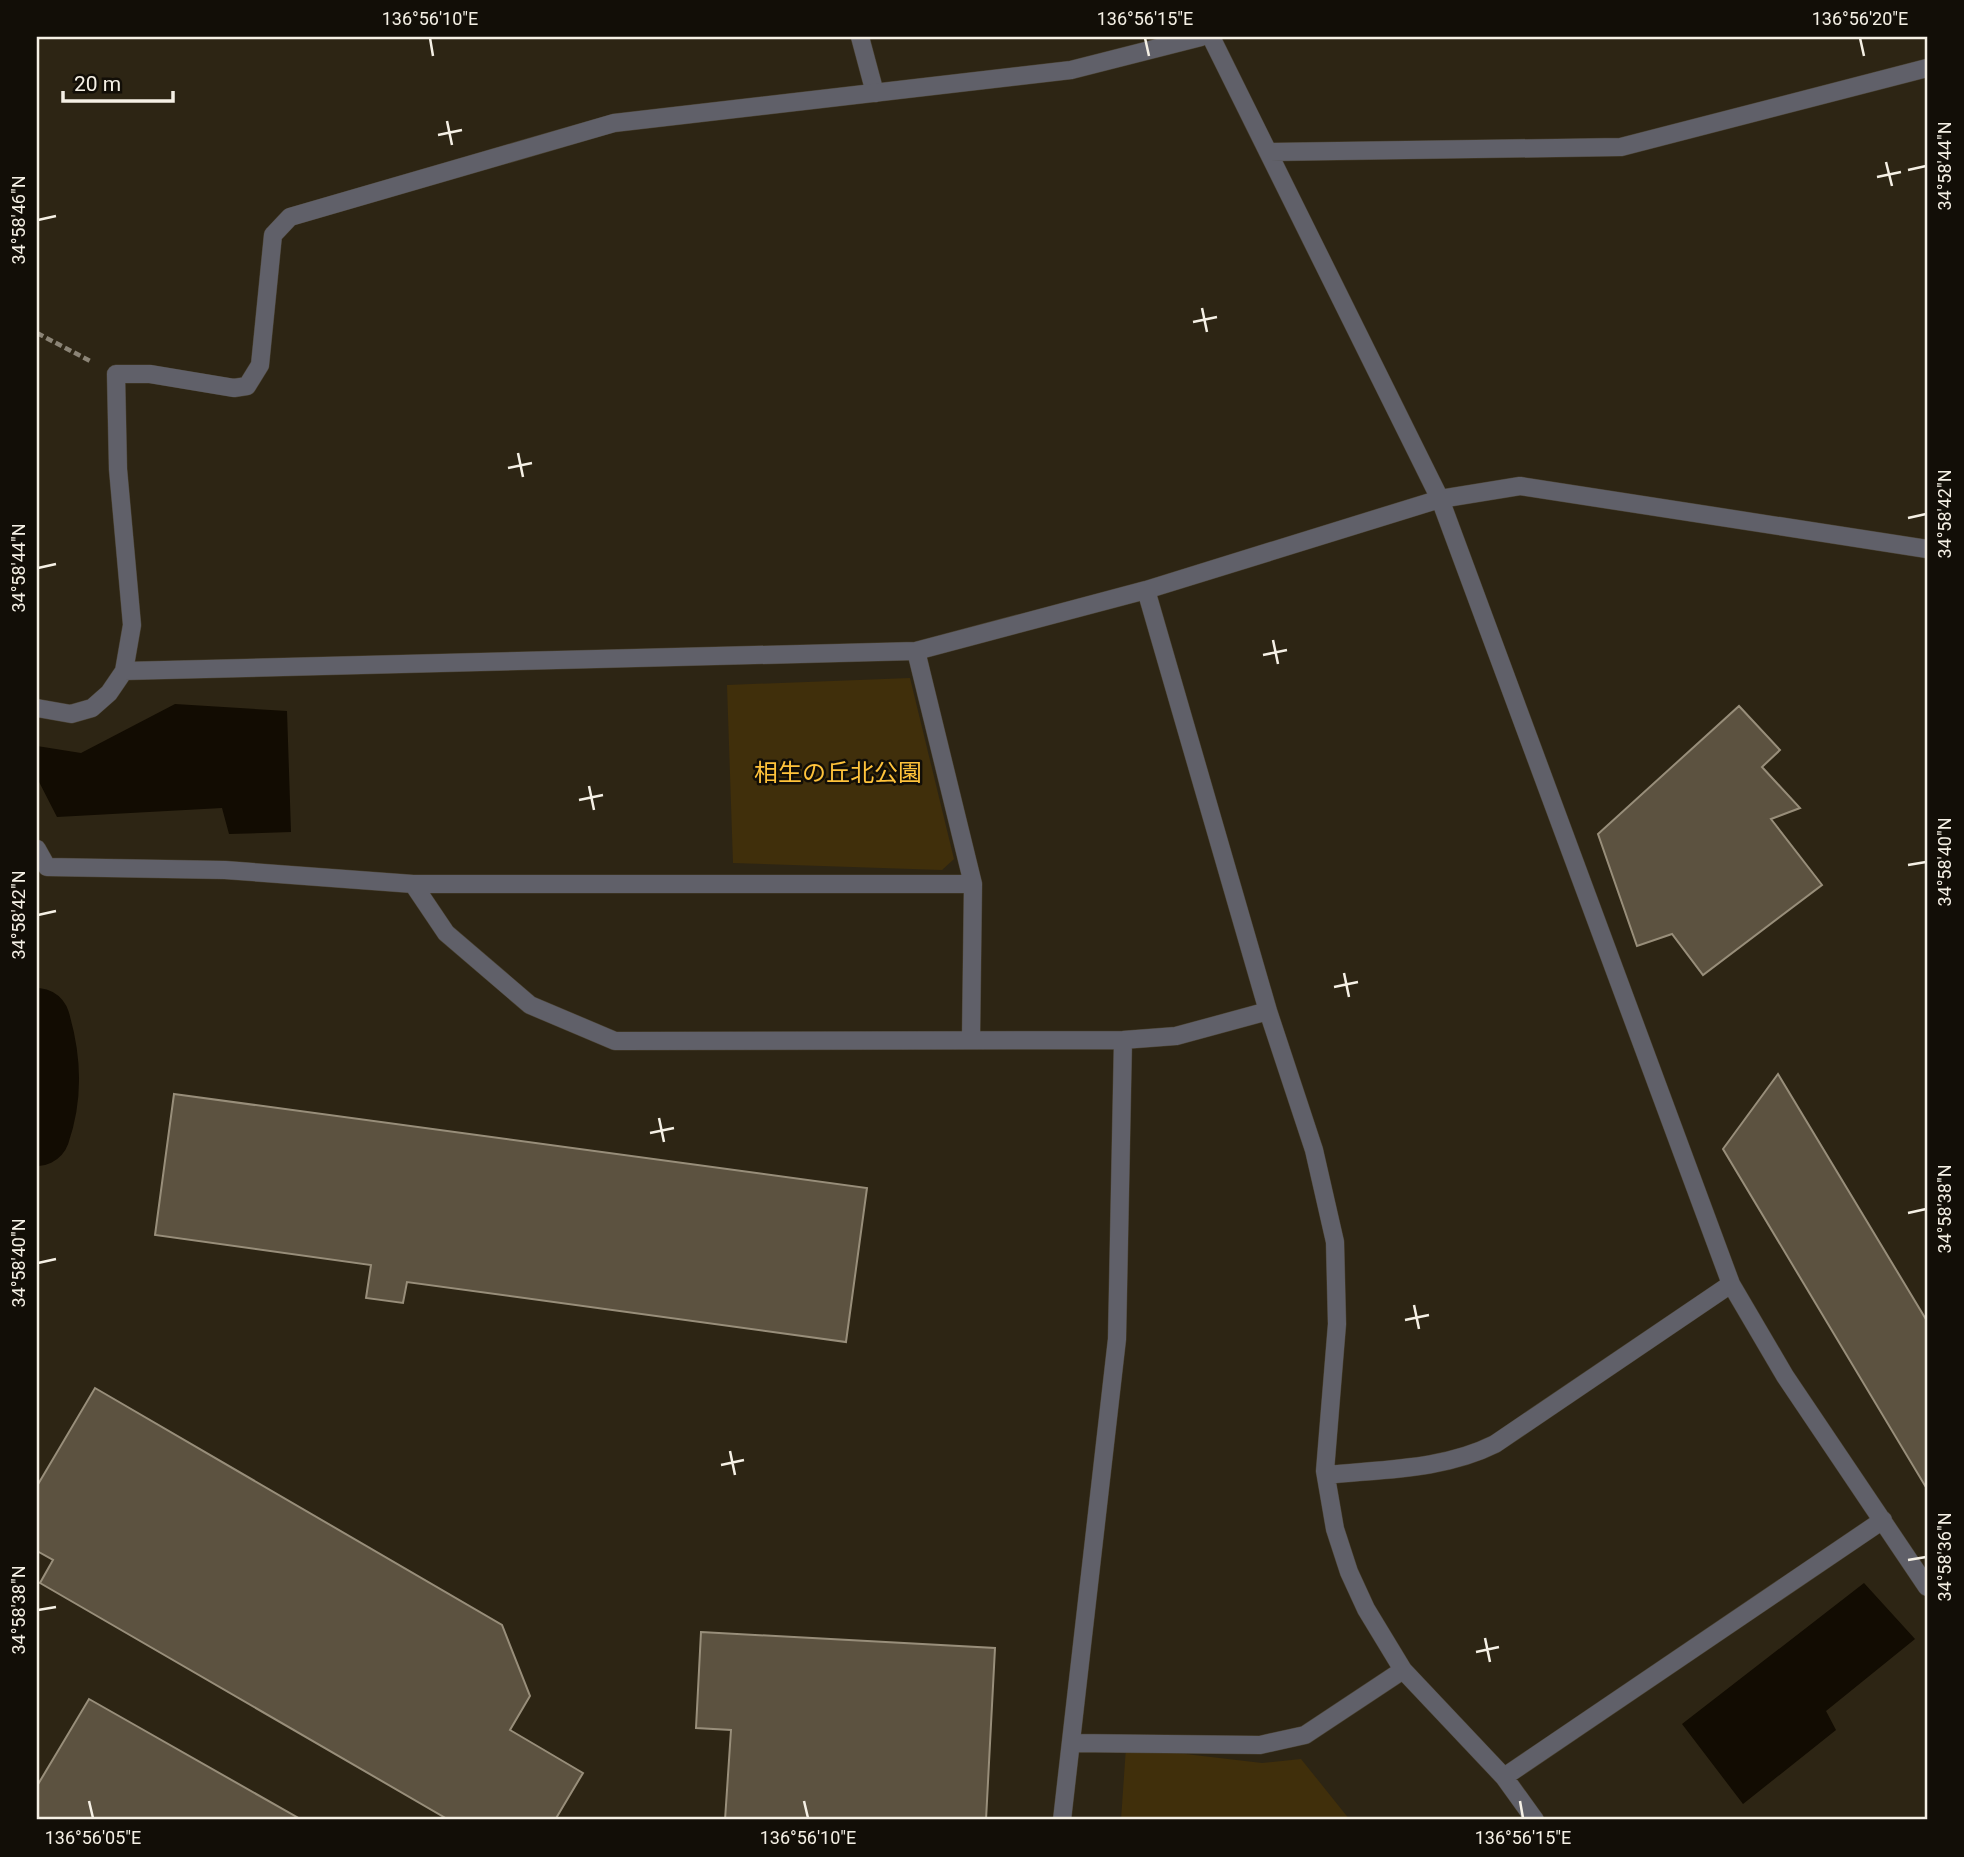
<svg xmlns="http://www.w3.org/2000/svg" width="1964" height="1857" font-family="Roboto,'Noto Sans JP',sans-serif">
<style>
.green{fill:#402f0b}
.water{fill:#120c02}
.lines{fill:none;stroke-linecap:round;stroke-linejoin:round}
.river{stroke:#120c02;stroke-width:66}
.building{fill:#5c5240;stroke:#988e7a;stroke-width:2}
.service-casing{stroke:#494131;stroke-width:19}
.minor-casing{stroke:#494131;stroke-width:19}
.path{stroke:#8b8476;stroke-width:4.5;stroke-dasharray:7 3.5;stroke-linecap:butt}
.service{stroke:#606069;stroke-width:18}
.minor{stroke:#606069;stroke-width:18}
.ticks{fill:none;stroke:#f5f0e5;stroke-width:2.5}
.labels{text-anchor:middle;stroke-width:5;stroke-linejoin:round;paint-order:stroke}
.park-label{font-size:24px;fill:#ffc33b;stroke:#120e07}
.neatline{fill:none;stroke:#f5f0e5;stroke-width:2.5}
.ticks-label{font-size:18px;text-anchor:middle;fill:#f5f0e5}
</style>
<rect width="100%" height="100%" fill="#2d2514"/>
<!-- green -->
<path class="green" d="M910,678L954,859L942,870L733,863L727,685Z
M1126,1747L1262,1763L1301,1759L1350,1820H1121Z"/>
<!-- water -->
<path class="water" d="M175,704L287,711L291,832L229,834L222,808L57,817L37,778V746L81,753Z
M1864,1583L1915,1639L1826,1711L1836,1730L1743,1804L1682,1724Z"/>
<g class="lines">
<!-- river -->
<path class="river" d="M37,1021C48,1058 50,1096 37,1133"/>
</g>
<!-- building -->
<path class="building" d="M1739,706L1780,750L1762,767L1800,808L1771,819L1822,885L1703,975L1672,934L1637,946L1598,834Z
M1778,1074L1927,1321V1489L1723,1149Z
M174,1094L867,1188L846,1342L407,1282L403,1303L366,1298L371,1265L155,1235Z
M95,1388L502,1625L530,1696L510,1730L583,1773L555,1820H449L40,1583L53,1560L37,1551V1486Z
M701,1632L995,1648L986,1820H725L731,1730L696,1728Z
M89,1699L302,1820H37V1786Z"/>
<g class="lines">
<!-- service casing -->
<g class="service-casing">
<path id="service" d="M860,37L875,93"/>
</g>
<!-- minor casing -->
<g class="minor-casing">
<path id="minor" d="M1211,37L1440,499L1731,1284L1785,1376L1927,1587
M1269,152L1621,147L1927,68
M916,651L1146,590
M124,671L916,651L973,884L971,1039
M37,708L71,714L92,708L109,693L124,671L132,625L118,469L116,374H150L234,388L247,386L260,365L273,235L290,217L614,123L1071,70L1201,37
M37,849L47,867L225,870L413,884L446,933L530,1005L615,1041L1123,1040L1176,1036L1268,1011L1146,590L1440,499L1520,486L1927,549
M413,884H973
M1268,1011L1314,1150L1335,1242L1337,1324L1325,1471L1335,1529L1349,1572L1366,1609L1403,1670L1504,1777L1535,1820
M1326,1475C1383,1469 1443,1470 1495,1444L1731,1284
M1071,1743L1260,1745L1305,1735L1403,1670
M1504,1777L1883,1520
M1062,1820L1117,1339L1123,1040"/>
</g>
<!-- path -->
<path class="path" d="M37,333L92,362"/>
<!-- service -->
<use href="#service" class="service"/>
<!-- minor -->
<use href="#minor" class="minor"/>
</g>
<!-- ticks -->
<path class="ticks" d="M430,38L433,56M1145,38L1149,56M1860,38L1864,56M447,121L452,145M438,135L462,130M1886,162L1892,186M1908,170L1926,166M1877,177L1901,172M38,220L56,216M1202,308L1207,332M1193,322L1217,317M518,453L523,477M508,468L532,463M1908,518L1926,514M38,568L56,564M1273,640L1278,664M1263,655L1287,650M589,786L594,810M579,800L603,795M1908,865L1926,862M38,915L56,911M1344,973L1349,997M1334,987L1358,982M659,1118L664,1142M650,1133L674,1128M1908,1213L1926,1209M38,1263L56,1259M1414,1305L1419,1329M1405,1320L1429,1315M730,1451L735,1475M721,1465L744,1460M1908,1560L1926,1557M38,1610L56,1607M1485,1638L1490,1662M1476,1652L1499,1647M89,1801L93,1818M804,1801L808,1818M1520,1801L1523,1818"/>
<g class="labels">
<!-- park labels -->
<g class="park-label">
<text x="838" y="781">相生の丘北公園</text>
</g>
</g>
<!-- border -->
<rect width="1964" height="1857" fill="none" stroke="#120e07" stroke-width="77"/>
<!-- scale -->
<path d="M63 91v10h110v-10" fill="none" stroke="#f5f0e5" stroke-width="3.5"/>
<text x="74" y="91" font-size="21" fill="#f5f0e5" stroke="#120e07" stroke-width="5" paint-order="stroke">20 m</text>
<rect x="38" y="38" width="1888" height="1780" class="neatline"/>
<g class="ticks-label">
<text x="430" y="25">136°56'10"E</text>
<text x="1145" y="25">136°56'15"E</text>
<text x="1860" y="25">136°56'20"E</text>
<text transform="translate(1945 166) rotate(-90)" y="6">34°58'44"N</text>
<text transform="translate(19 220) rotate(-90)" y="6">34°58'46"N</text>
<text transform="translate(1945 514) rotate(-90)" y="6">34°58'42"N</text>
<text transform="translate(19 568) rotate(-90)" y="6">34°58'44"N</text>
<text transform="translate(1945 862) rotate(-90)" y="6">34°58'40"N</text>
<text transform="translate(19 915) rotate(-90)" y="6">34°58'42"N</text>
<text transform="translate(1945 1209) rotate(-90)" y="6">34°58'38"N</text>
<text transform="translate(19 1263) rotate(-90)" y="6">34°58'40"N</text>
<text transform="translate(1945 1557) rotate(-90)" y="6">34°58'36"N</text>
<text transform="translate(19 1610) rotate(-90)" y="6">34°58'38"N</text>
<text x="93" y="1844">136°56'05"E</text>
<text x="808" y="1844">136°56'10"E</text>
<text x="1523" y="1844">136°56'15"E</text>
</g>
</svg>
